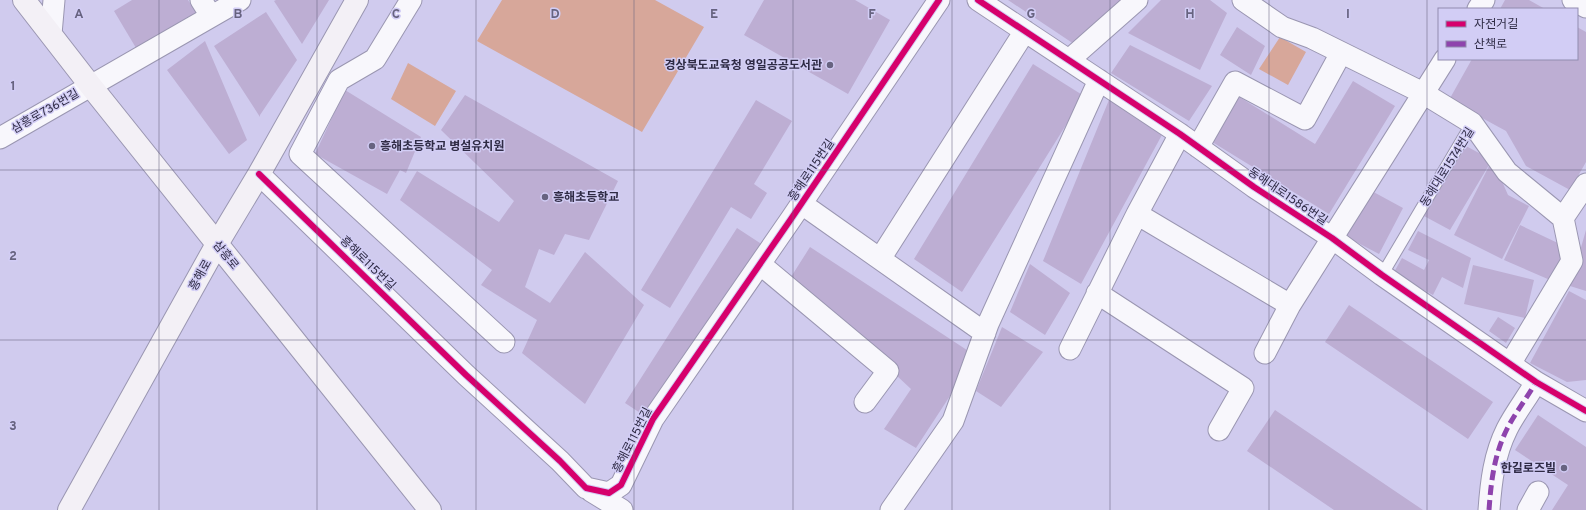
<svg xmlns="http://www.w3.org/2000/svg" width="1586" height="510" font-family="Overpass,'Noto Sans KR',sans-serif">
<style>
.green{fill:#d7a79a}
.building{fill:#bdaed3}
.lines{fill:none;stroke-linecap:round;stroke-linejoin:round}
.lane-casing{stroke:#9a96b1;stroke-width:13}
.street-casing{stroke:#9a96b1;stroke-width:23}
.secondary-casing{stroke:#9a96b1;stroke-width:24}
.lane{stroke:#f8f7fc;stroke-width:11}
.street{stroke:#f8f7fc;stroke-width:21}
.secondary{stroke:#f3f0f6;stroke-width:22}
.quiet{stroke:#8e44ad;stroke-width:5;stroke-dasharray:10 5;stroke-linecap:butt}
.cycleway-casing{stroke:#d2cdf5;stroke-width:8}
.cycleway{stroke:#d6006c;stroke-width:6}
.grid{fill:none;stroke:#676380;stroke-width:1;stroke-opacity:0.55}
.poi-dot{fill:#676380;stroke:#d2cdf5;stroke-width:1.5}
.labels{text-anchor:middle;stroke-width:3;stroke-linejoin:round;paint-order:stroke}
.poi-label{font-size:12px;font-weight:bold;fill:#2f2b45;stroke:#d2cdf5;text-anchor:end}
.street-label{font-size:12px;fill:#2f2b45;stroke:#d2cdf5}
.grid-label{font-size:13px;text-anchor:middle;font-weight:bold;fill:#676380;stroke:#d2cdf5;stroke-width:3;stroke-linejoin:round;paint-order:stroke}
</style>
<rect width="100%" height="100%" fill="#d0cbee"/>
<!-- green -->
<path class="green" d="M502,0H655L704,27L642,132L477,41Z
M1280,37L1306,52L1288,85L1259,69Z
M408,63L456,91L435,126L391,99Z"/>
<!-- building -->
<path class="building" d="M132,0H188L199,17L139,53L114,11Z
M276,0H329L302,44L274,1Z
M764,0H855L890,20L848,94L744,35Z
M1008,0H1125L1074,44Z
M1161,0H1210L1227,13L1200,70L1128,33Z
M1505,0H1529L1545,9H1500Z
M266,12L297,60L260,115V117L214,46Z
M1237,27L1265,46L1251,75L1220,55Z
M1577,27L1586,32V162L1570,190L1526,166L1506,131L1449,100L1472,59H1577Z
M205,41L247,140L229,154L167,70Z
M1130,45L1212,86L1189,121L1111,73Z
M1033,64L1084,96L962,292L914,259Z
M1353,81L1395,106L1329,214L1209,140L1236,95L1315,144Z
M345,90L421,137L406,173L400,170L387,194L315,154Z
M465,95L618,181L589,240L565,234L554,255L539,249L525,287L550,303L585,252L644,305L585,404L522,353L537,320L481,285L492,270L400,200L417,171L499,222L514,201L441,130Z
M1111,95L1163,133L1081,284L1043,261Z
M756,100L792,121L754,184L767,193L751,219L731,207L670,308L641,290Z
M1466,146L1492,160L1450,230L1424,216Z
M1489,166L1497,170L1508,195L1529,206L1502,259L1454,235Z
M1368,189L1403,208L1379,254L1343,235Z
M1520,225L1562,245L1568,263L1557,283L1504,260Z
M737,228L763,245L651,420L625,403Z
M1586,230V291L1570,286Z
M1418,231L1471,258L1463,288L1442,277L1433,295L1393,274L1402,258L1424,270L1429,260L1408,250Z
M810,247L976,356L916,448L884,429L911,389L791,277Z
M1030,264L1070,293L1045,335L1010,312Z
M1473,265L1534,280L1525,318L1464,304Z
M1569,291L1586,300V380L1567,382L1530,363Z
M1349,305L1493,402L1468,439L1325,342Z
M1498,317L1515,328L1506,343L1489,331Z
M1002,327L1043,352L1001,407L976,391Z
M1275,410L1423,510H1334L1247,451Z
M1538,415L1586,447V510H1552L1568,485L1515,450Z"/>
<g class="lines">
<!-- lane casing -->
<g class="lane-casing">
<path id="lane" d="M1382,275L1472,123"/>
</g>
<!-- street casing -->
<g class="street-casing">
<path id="street" d="M201,0L211,16
M411,0L375,59L339,80L300,154L504,342
M978,0L1180,134L1254,187L1332,238L1382,275L1536,382L1586,411
M1243,0L1282,27L1312,38L1423,93L1472,123L1507,172L1563,218
M1573,0L1586,7
M1478,9L1484,0
M51,34L54,0
M1069,60L1137,0
M0,138L240,0
M1198,147L1235,82L1305,119L1341,53
M259,174L466,375L560,461L586,488L609,493L621,485L653,419L791,219L939,0
M802,204L985,333
M1137,214L1290,305
M1563,218L1586,184
M880,259L1025,31
M760,264L888,371L865,402
M1097,293L1243,388L1219,430
M1070,349L1137,214L1180,134
M1265,353L1290,305L1445,59
M1510,364L1572,261L1563,218
M591,491L622,510
M891,510L953,421L988,324L1099,80
M1489,510C1491,482 1494,455 1507,429C1515,413 1527,398 1536,382
M1528,510L1538,492"/>
</g>
<!-- secondary casing -->
<g class="secondary-casing">
<path id="secondary" d="M24,0L90,85L430,510
M69,510L217,244L259,174L357,0"/>
</g>
<!-- lane -->
<use href="#lane" class="lane"/>
<!-- street -->
<use href="#street" class="street"/>
<!-- secondary -->
<use href="#secondary" class="secondary"/>
<!-- quiet -->
<path class="quiet" d="M1489,510C1491,482 1494,455 1507,429C1515,413 1527,398 1536,382"/>
<!-- cycleway casing -->
<g class="cycleway-casing">
<path id="cycleway" d="M978,0L1180,134L1254,187L1332,238L1382,275L1536,382L1586,411
M259,174L466,375L560,461L586,488L609,493L621,485L653,419L791,219L939,0"/>
</g>
<!-- cycleway -->
<use href="#cycleway" class="cycleway"/>
</g>
<!-- grid -->
<path class="grid" d="M159,0V510M317,0V510M476,0V510M634,0V510M793,0V510M952,0V510M1110,0V510M1269,0V510M1427,0V510M0,170H1586M0,340H1586"/>
<!-- markers -->
<g class="poi-dot">
<circle cx="830" cy="65" r="4"/>
<circle cx="372" cy="146" r="4"/>
<circle cx="545" cy="197" r="4"/>
<circle cx="1564" cy="468" r="4"/>
</g>
<g class="labels">
<!-- poi labels -->
<g class="poi-label">
<text x="822" y="69">경상북도교육청 영일공공도서관</text>
<text x="380" y="150" text-anchor="start">흥해초등학교 병설유치원</text>
<text x="553" y="201" text-anchor="start">흥해초등학교</text>
<text x="1556" y="472">한길로즈빌</text>
</g>
<!-- street labels -->
<g class="street-label">
<text transform="translate(45 111) rotate(-30)" y="4">삼흥로736번길</text>
<text transform="translate(1447 167) rotate(-58)" y="4">동해대로1574번길</text>
<text transform="translate(811 170) rotate(-56)" y="4">흥해로115번길</text>
<text transform="translate(1288 196) rotate(34)" y="4">동해대로1586번길</text>
<text transform="translate(226 255) rotate(51)" y="4">삼흥로</text>
<text transform="translate(368 263) rotate(44)" y="4">흥해로115번길</text>
<text transform="translate(200 275) rotate(-61)" y="4">흥해로</text>
<text transform="translate(632 440) rotate(-63)" y="4">흥해로115번길</text>
</g>
</g>
<g class="grid-label">
<text x="79" y="18">A</text>
<text x="238" y="18">B</text>
<text x="396" y="18">C</text>
<text x="555" y="18">D</text>
<text x="714" y="18">E</text>
<text x="872" y="18">F</text>
<text x="1031" y="18">G</text>
<text x="1190" y="18">H</text>
<text x="1348" y="18">I</text>
<text x="13" y="90">1</text>
<text x="13" y="260">2</text>
<text x="13" y="430">3</text>
</g>
<!-- legend -->
<rect x="1438" y="8" width="140" height="52" fill="#d2cdf5" stroke="#918caf"/>
<rect x="1446" y="21" width="20" height="6" fill="#d6006c" stroke="#918caf"/>
<text x="1474" y="28" font-size="12" fill="#2f2b45">자전거길</text>
<rect x="1446" y="41" width="20" height="6" fill="#8e44ad" stroke="#918caf"/>
<text x="1474" y="48" font-size="12" fill="#2f2b45">산책로</text>
</svg>
